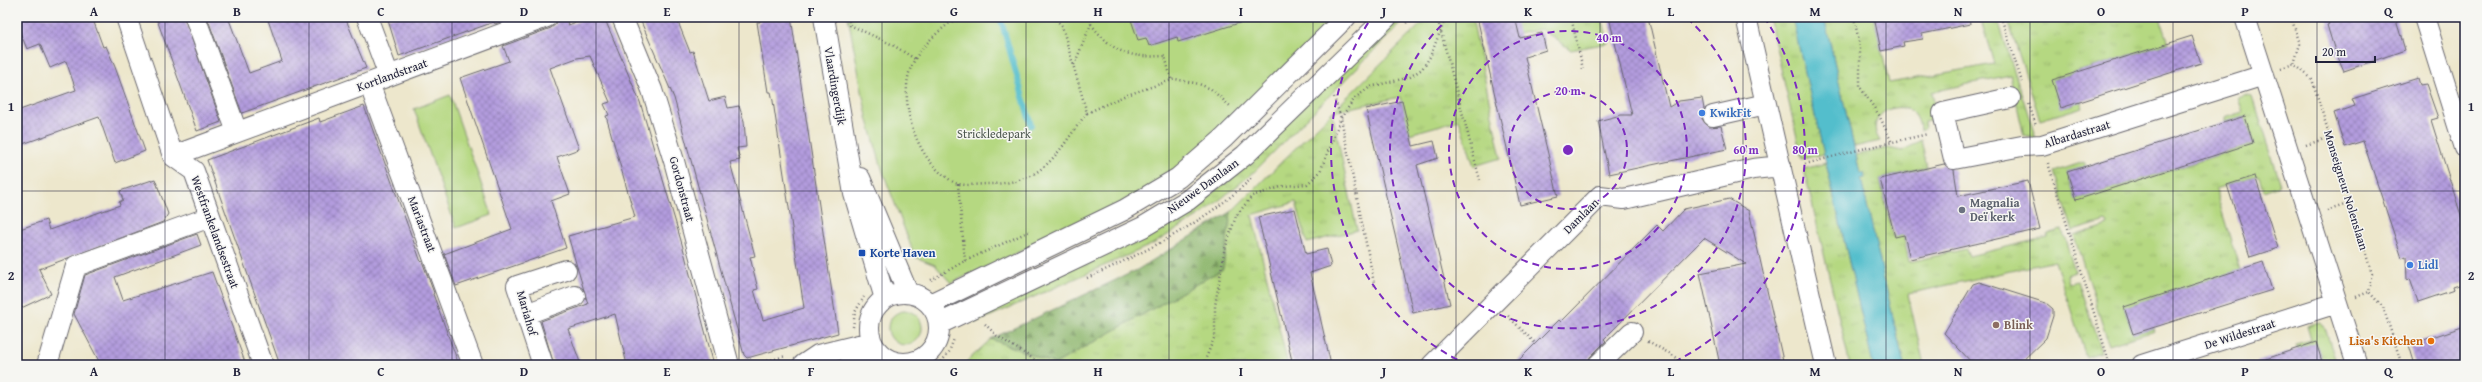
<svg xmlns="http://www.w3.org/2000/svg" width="2482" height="382" font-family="'Gentium Book Plus',serif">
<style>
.grass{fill:url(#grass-tufts);stroke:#6c7d5e}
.forest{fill:url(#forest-firs);stroke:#596d55}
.green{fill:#b5d881;stroke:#6c7d5e}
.water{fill:#52becc;stroke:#3a7084}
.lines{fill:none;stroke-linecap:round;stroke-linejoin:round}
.stream{stroke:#52becc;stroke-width:6}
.building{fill:url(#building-cross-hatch)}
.minor-casing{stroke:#69676e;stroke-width:22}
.path{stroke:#69676e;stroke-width:2.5;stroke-dasharray:1 3;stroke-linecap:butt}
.minor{stroke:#fff;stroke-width:20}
.path-bridge{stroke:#69676e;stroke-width:2.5;stroke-dasharray:1 3;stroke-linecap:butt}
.grid{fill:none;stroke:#22223b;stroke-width:1;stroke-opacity:0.55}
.ring{fill:none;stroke:#7b2cbf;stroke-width:2;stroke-dasharray:7 5}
.shop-dot{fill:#3f7fe0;stroke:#f6f6f2;stroke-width:1.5}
.worship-dot{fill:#6b7280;stroke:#f6f6f2;stroke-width:1.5}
.transit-dot{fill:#1a4fb4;stroke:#f6f6f2;stroke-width:1.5}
.education-dot{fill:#8d6e63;stroke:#f6f6f2;stroke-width:1.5}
.food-dot{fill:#e8710a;stroke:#f6f6f2;stroke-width:1.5}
.labels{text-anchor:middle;stroke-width:3;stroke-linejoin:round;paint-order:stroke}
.street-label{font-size:12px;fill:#22223b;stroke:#f6f6f2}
.shop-label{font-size:12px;font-weight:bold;fill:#366cbe;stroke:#f6f6f2;text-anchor:start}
.park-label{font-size:12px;fill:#4e5950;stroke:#f6f6f2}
.worship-label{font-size:12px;font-weight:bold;fill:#5b616d;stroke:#f6f6f2;text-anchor:start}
.transit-label{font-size:12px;font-weight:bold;fill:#164399;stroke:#f6f6f2;text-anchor:start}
.education-label{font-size:12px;font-weight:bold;fill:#785e54;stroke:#f6f6f2;text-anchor:start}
.food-label{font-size:12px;font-weight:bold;fill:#c56008;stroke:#f6f6f2;text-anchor:end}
.centre{fill:#7b2cbf;stroke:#f6f6f2;stroke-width:2}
.ring-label{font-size:12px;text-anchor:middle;font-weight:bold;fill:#7b2cbf;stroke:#f6f6f2;stroke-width:3;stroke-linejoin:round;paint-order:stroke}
.neatline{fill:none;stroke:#22223b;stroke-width:1.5}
.grid-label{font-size:13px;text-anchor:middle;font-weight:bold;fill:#22223b}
</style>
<defs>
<pattern id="grass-tufts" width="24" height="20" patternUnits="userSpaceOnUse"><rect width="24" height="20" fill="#b5d881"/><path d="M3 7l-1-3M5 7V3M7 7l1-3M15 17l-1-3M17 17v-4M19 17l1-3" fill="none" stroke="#9bb970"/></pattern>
<pattern id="forest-firs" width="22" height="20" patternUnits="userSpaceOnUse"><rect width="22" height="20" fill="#90b86f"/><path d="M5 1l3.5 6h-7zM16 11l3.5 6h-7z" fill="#75955c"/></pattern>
<pattern id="building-cross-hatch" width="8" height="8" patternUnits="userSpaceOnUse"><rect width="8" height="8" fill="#b39cde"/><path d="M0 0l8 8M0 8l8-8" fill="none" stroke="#917fb5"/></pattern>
</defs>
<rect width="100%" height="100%" fill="#f6f6f2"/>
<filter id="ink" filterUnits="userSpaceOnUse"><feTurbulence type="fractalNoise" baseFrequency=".025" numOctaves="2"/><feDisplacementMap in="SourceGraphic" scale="8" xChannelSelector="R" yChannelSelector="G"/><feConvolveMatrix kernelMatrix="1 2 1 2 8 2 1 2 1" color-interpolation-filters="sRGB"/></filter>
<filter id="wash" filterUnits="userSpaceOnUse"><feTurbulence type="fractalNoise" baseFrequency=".012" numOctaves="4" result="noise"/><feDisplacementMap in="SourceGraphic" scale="16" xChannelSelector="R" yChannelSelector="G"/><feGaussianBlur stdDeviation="0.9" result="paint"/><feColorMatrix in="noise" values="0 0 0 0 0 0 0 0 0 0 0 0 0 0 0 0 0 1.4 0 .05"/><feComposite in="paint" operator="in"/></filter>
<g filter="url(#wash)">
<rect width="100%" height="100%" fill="#ede7cc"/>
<!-- grass -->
<path class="grass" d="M1393,17H1407L1254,172L1201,215L1151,245L975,323L972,315L1188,212L1233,177Z
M1428,17H1472L1501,158L1474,166L1459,120L1409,134L1400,97L1332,112L1357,230L1307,243L1296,202L1252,215L1288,365H963L991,339L1055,364L1222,269L1231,212Z
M1514,17H1602L1608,43L1571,50L1541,29L1518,34Z
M1769,17H1792L1824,154L1802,159Z
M1824,17H1874L1889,83L1994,64L1980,17H1997L2036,139L2024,136L2010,75L1932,92L1937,119L1924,122L1925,129L1920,131C1919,90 1858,109 1880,141L1854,147Z
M2007,17H2160L2169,43L2052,80L2081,101L2083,107L2040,120Z
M2247,95L2252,97L2280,185L2263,191L2259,176H2255L2215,189L2240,270L2124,307L2133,334L2153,328L2154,331L2109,345L2074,236L2108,225L2106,221L2073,231L2054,172L2084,162L2086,166L2067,172L2076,200L2253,144L2245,116L2225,122V118L2243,112L2238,98Z
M1921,140L1927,167L1880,179L1893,237L1903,235L1909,262L1966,249L1969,256L2048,237V234L2062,230L2075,272L2067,275L2069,283L2078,281L2101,352L2086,357L2055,261L1908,294L1924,365H1904L1861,179L1864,173L1860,174L1856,155L1888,148L1902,151Z
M1826,163L1873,365H1850L1804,169Z
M2319,322L2324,325L2337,365H2323L2316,343L2298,348L2296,344L2311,340L2307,326Z"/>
<!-- forest -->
<path class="forest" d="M1231,212L1223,269L1055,364L991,339L1137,270Z"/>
<!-- green -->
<path class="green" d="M848,17H1336L1204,146L1160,184L1117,207L951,283L935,265L915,257L883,172L867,117Z
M450,95L492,215L456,228L414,109Z
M888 328a17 17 0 1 1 34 0a17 17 0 1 1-34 0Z"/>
<!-- water -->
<path class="water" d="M1792,17H1824L1860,173H1864L1865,178L1861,179L1904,365H1873Z"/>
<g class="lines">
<!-- stream -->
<path class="stream" d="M1000,17L1031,125"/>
</g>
<g id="blocks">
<!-- building -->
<path class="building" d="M17,17H92L103,47L106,46L115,67L145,151L115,163L99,117L17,146V111L76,90L66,61L50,68L40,44L27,49L17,25Z
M156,17H184L221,122L197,131Z
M207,17H228L249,73L282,61L267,17H345L366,68L242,113Z
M387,17H514L495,24L494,22L399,56Z
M558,17H566L568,25L590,17H604L640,102L682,244L714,365H627L615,314L568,329L581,365H554L541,321L588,304L568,236L635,217L606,116L609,115L604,104L610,102L590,56L577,58L550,68L579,149L557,157L570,194L551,201L566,248L456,286L444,254L512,229L460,78L509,61L503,46L551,28L556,24Z
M639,17H676L690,52L693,51L709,101L725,97L728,108L739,106L744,121L746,147L737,148L740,160L730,162L755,256L750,257L758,289L754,290L763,320L804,308L773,101L771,92H768L757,22H760L759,17H791L838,333L747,358L744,355L674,98Z
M1130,17H1249V20L1178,42L1177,37L1149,46L1146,38L1138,40Z
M1477,17H1515L1520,38L1542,33L1546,50L1525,57L1558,196L1520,205Z
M1609,17H1648L1669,107L1679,101L1702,98L1704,109L1702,119L1709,127L1721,126L1727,149L1609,174L1598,121L1621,115H1632Z
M1874,17H1969L1970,24L1922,34L1923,39L1903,42L1904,46L1881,51Z
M2327,17H2395L2405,50L2344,71L2334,48L2327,25L2329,24Z
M2192,36L2201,63L2061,108L2052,80Z
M2418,78L2420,85L2426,84L2438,118L2431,120L2465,228V283L2453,287L2454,290L2418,302L2410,279L2407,280L2406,256L2402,258L2363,141L2345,147L2334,113L2355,106L2352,99Z
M1402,101L1413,146L1434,141L1438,158L1417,165L1450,304L1413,313L1366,109Z
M364,106L421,262L422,261L434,293L433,294L459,365H280L207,160L319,118L320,122Z
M2245,116L2253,143L2076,200L2067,172Z
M1944,164L1954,170L1958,196L2028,181L2040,229L1910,259L1904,235L1895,237L1880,179Z
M2255,176L2278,248L2250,257L2227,185Z
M155,179L168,214L163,222L39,269L51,294L17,310V230L46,220L49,230L120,205L119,202L123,200L120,191Z
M1729,199L1749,211L1784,365H1720L1700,273L1746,264L1704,238L1604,339L1606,341L1590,357L1587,365H1514L1559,320L1561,322L1657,225L1663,231L1684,209Z
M1295,209L1306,254L1327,249L1331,266L1310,273L1331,365H1293L1258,217Z
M197,234L201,245L115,277L123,300L212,272L246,365H101L74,314L85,275Z
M2263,262L2272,290L2133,334L2124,307Z
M1979,282L2046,303L2053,309V316L2046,338L2018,365H1974L1944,333L1973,284Z
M2465,326V365H2415L2409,345Z
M2316,342L2323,365H2257V362Z"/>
</g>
</g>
<g filter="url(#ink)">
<use href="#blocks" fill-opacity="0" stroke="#69676e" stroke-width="1"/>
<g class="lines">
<!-- minor casing -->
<g class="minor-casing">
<path id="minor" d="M126,17L173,156L194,171L263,365
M195,17L237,132
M367,17L389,76
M622,17L652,90L674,161L729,365
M824,17L854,194L885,299
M1746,17L1826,365
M2245,17L2357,365
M2424,17L2465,148
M369,83L473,365
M2010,98L1943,113L1954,159L2022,146L2042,145L2264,75
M1713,116L1766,104
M173,156L547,17
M860,178L908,293
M869 328a35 35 0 1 1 70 0a35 35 0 1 1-70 0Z
M930,304L1124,210L1178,178L1224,138L1346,17
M526,314L575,296
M939,324L1143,227L1188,200L1245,155L1387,17
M47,365L76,266L210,217
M543,365L517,286L566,270
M803,365L818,355L871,342
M850,365L883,357
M1432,365L1600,196L1624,199L1753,169L1781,166
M1598,365L1632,332
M2142,365L2337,303"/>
</g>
<!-- path -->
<path class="path" d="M848,17L850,25L893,45L915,59
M959,17C940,28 915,51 909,73C901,106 915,151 941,173C946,177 953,183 959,184C968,186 980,184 989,184C1007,184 1027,180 1041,169C1060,155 1072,131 1087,113L1062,26L1054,17
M1437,17L1480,180
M1571,17L1583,69
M1854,17L1860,47V87L1879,115L1892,143
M2001,17L2022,82
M2291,17L2300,44L2294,64L2312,79L2372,274L2369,292L2383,307L2402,365
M1406,23L1413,17
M1091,24C1113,53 1129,58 1165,56L1171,79
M1074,65L1091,24L1089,17
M2281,68L2294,64
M1334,97L1341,118L1375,288
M2029,104L2036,126
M1087,113L1124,96L1175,79L1199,84L1211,89L1230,106
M2306,145L2330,137
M1866,148L1928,134
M2048,163L2110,365
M958,184L965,261
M2327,211L2350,203
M1087,278C1147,251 1205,223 1253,177
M931,280L965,261L1030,231
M2356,297L2369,292
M1508,316L1535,343
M985,324L997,336L1043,365
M853,327L855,312L864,297
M1648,341L1689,365
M752,365L786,356
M939,365L949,352L954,339
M1203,365L1215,336V306L1224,252L1236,216L1252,196L1284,186L1307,184L1320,172L1341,118L1355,98L1370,87L1410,77L1422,69L1430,57L1446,17"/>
<!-- minor -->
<use href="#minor" class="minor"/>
<!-- path-bridge -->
<path class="path-bridge" d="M1805,164L1866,148"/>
</g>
</g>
<!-- grid -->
<path class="grid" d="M165,17V365M309,17V365M452,17V365M596,17V365M739,17V365M882,17V365M1026,17V365M1169,17V365M1313,17V365M1456,17V365M1600,17V365M1743,17V365M1886,17V365M2030,17V365M2173,17V365M2317,17V365M17,191H2465"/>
<!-- distance rings -->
<g class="ring">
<circle cx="1568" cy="150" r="59"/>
<circle cx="1568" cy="150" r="119"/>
<path d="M1687 18A178 178 0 1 1 1449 18"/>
<path d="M1468 365A237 237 0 0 1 1372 17M1764 17A237 237 0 0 1 1668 365"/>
</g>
<!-- markers -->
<g class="shop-dot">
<circle cx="1702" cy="113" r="4"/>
<circle cx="2410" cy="265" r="4"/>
</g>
<circle class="worship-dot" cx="1962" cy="210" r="4"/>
<rect class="transit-dot" x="858" y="249" width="8" height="8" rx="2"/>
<circle class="education-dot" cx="1996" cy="325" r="4"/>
<circle class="food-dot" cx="2431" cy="341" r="4"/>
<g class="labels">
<!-- street labels -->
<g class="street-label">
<text transform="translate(392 75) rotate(-20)" y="4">Kortlandstraat</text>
<text transform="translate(835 86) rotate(80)" y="4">Vlaardingerdijk</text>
<text transform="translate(2077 134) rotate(-17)" y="4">Albardastraat</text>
<text transform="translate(1203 186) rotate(-36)" y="4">Nieuwe Damlaan</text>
<text transform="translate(682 189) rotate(75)" y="4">Gordonstraat</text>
<text transform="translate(2346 190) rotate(73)" y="4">Monseigneur Nolenslaan</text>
<text transform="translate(1581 216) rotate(-45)" y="4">Damlaan</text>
<text transform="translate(422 224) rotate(69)" y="4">Mariastraat</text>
<text transform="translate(215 232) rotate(70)" y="4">Westfrankelandsestraat</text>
<text transform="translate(527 313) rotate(74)" y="4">Mariahof</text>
<text transform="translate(2240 334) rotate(-18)" y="4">De Wildestraat</text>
</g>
<!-- shop labels -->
<g class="shop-label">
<text x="1710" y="117">KwikFit</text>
<text x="2418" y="269">Lidl</text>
</g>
<!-- park labels -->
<g class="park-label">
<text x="994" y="138">Strickledepark</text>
</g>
<!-- worship labels -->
<g class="worship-label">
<text x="1970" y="207">Magnalia<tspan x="1970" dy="14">Deï kerk</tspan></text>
</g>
<!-- transit labels -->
<g class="transit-label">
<text x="870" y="257">Korte Haven</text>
</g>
<!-- education labels -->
<g class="education-label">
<text x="2004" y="329">Blink</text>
</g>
<!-- food labels -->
<g class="food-label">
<text x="2423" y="345">Lisa's Kitchen</text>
</g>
</g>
<circle cx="1568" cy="150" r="6" class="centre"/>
<g class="ring-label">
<text x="1609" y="42">40 m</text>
<text x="1568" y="95">20 m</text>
<text x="1746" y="154">60 m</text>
<text x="1805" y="154">80 m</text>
</g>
<!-- margin -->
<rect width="2482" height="382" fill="none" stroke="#f6f6f2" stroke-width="44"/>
<!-- scale -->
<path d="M2316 56v6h59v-6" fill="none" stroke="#22223b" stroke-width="2"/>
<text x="2322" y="56" font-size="12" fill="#22223b" stroke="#f6f6f2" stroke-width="3" paint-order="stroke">20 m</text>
<rect x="22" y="22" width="2438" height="338" class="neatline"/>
<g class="grid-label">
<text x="94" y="16">A</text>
<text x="237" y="16">B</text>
<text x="381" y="16">C</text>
<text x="524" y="16">D</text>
<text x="667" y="16">E</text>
<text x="811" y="16">F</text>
<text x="954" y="16">G</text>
<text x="1098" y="16">H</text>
<text x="1241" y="16">I</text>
<text x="1384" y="16">J</text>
<text x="1528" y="16">K</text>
<text x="1671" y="16">L</text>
<text x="1815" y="16">M</text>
<text x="1958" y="16">N</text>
<text x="2101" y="16">O</text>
<text x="2245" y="16">P</text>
<text x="2388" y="16">Q</text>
<text x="11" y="111">1</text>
<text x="2471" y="111">1</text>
<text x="11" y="280">2</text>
<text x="2471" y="280">2</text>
<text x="94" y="376">A</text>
<text x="237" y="376">B</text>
<text x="381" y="376">C</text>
<text x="524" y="376">D</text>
<text x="667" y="376">E</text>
<text x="811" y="376">F</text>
<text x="954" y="376">G</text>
<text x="1098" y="376">H</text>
<text x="1241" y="376">I</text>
<text x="1384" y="376">J</text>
<text x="1528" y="376">K</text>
<text x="1671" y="376">L</text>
<text x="1815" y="376">M</text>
<text x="1958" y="376">N</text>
<text x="2101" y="376">O</text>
<text x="2245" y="376">P</text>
<text x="2388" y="376">Q</text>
</g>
</svg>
